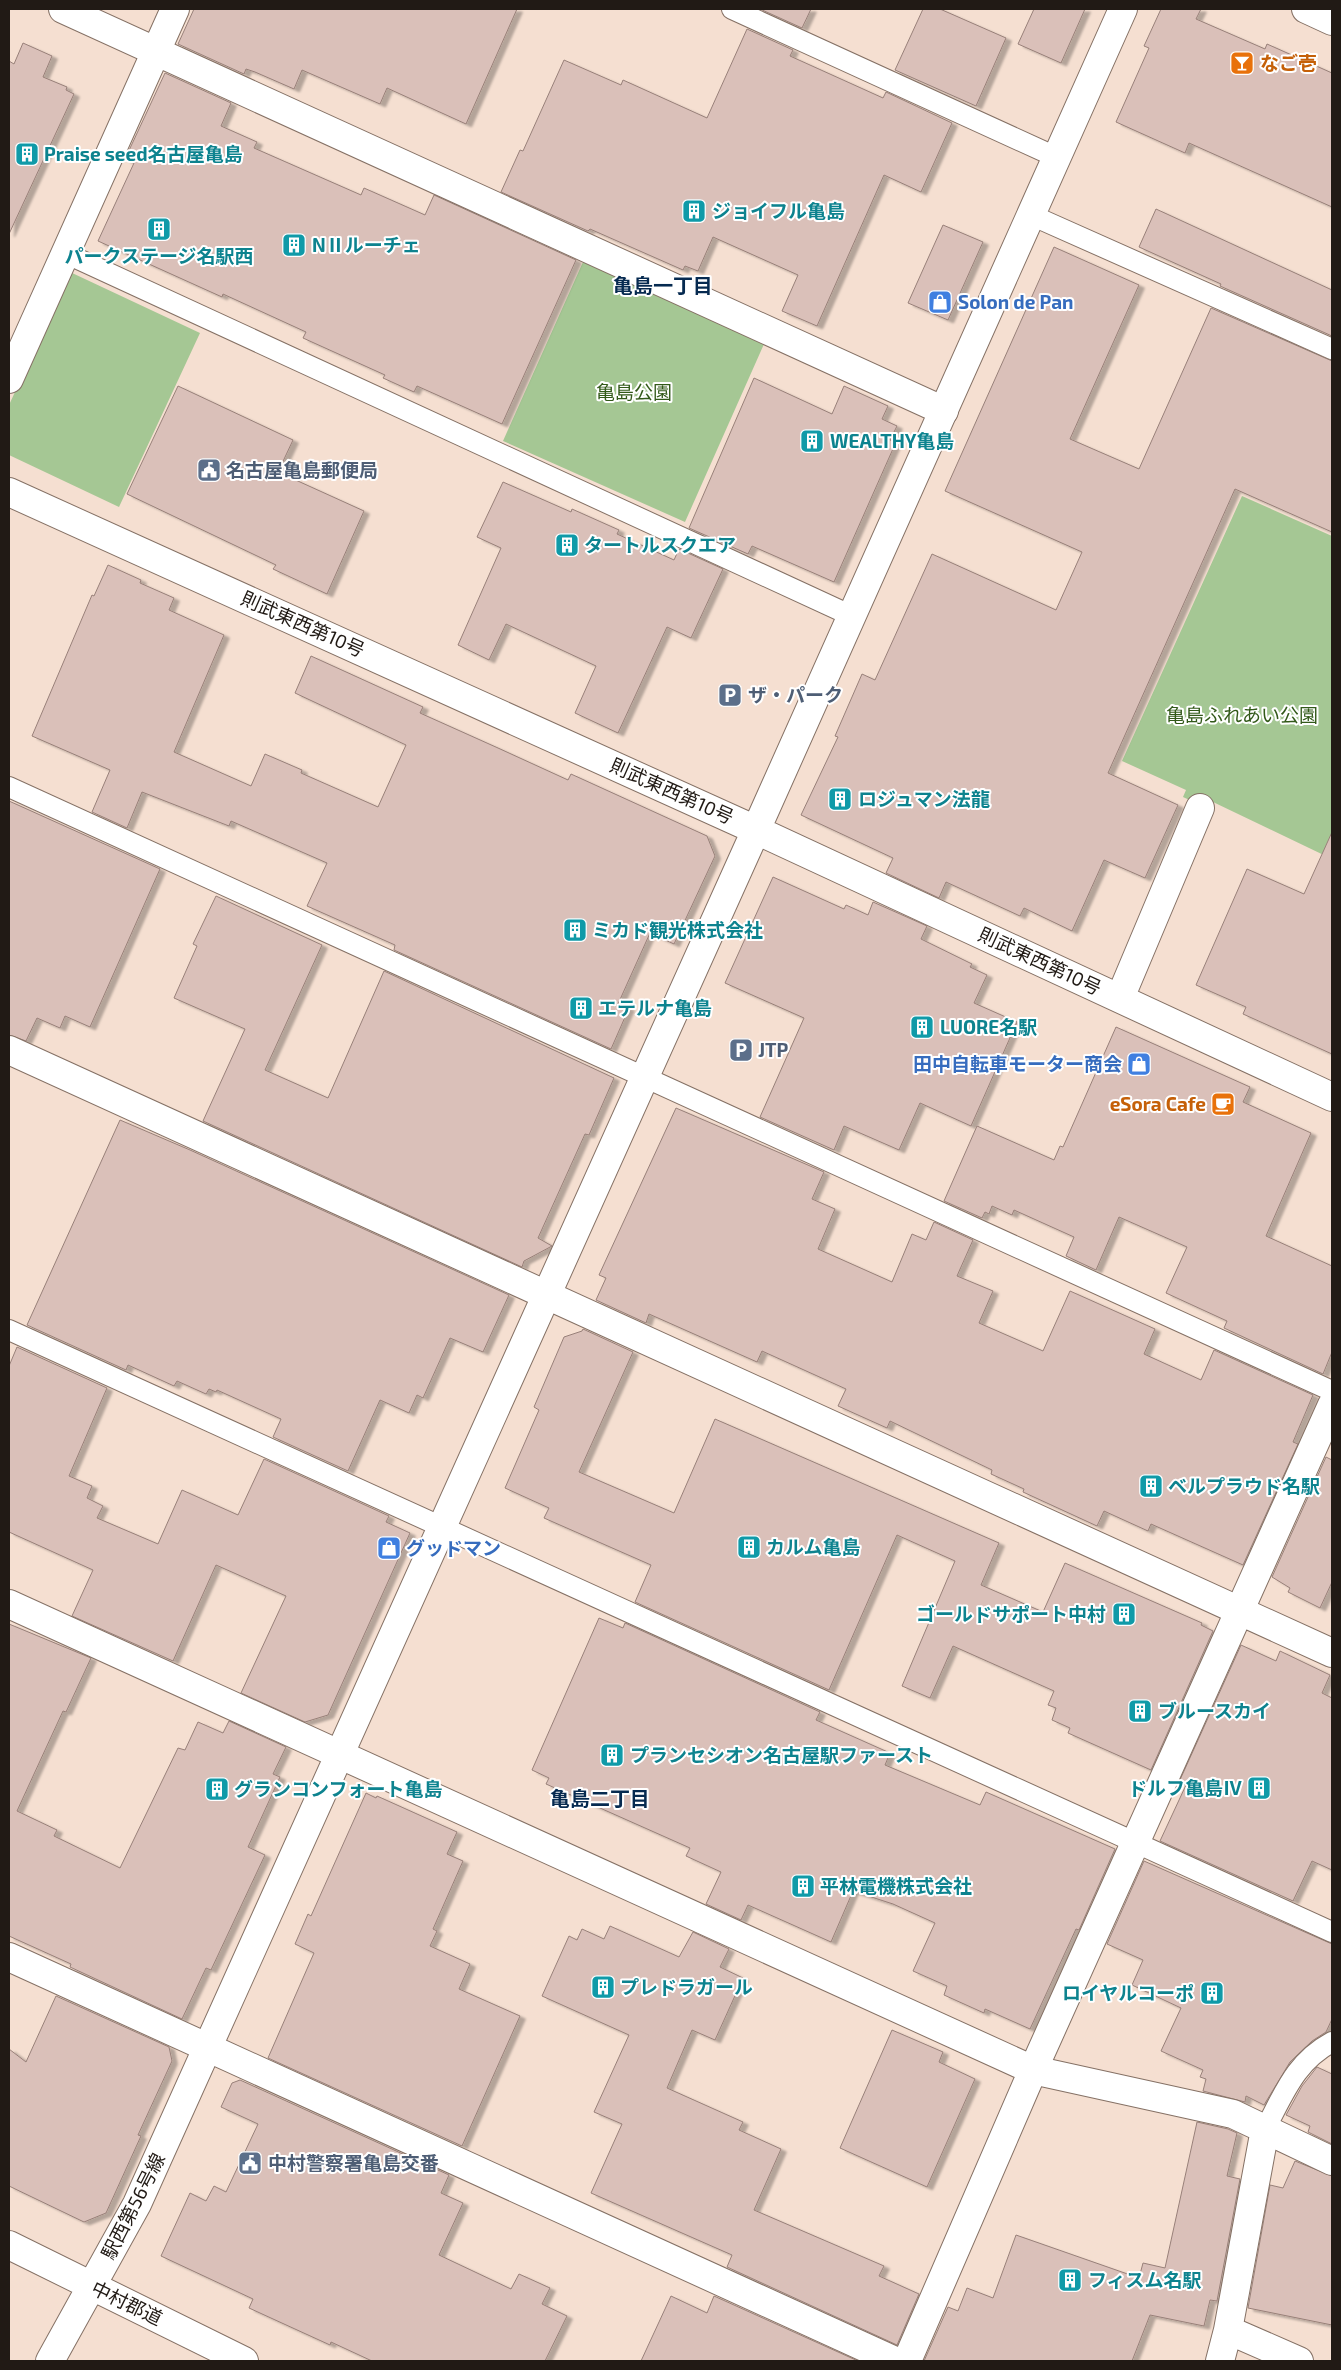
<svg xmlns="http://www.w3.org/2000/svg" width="1341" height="2370" font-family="'Exo 2','Noto Sans JP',sans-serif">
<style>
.green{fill:#a5c794}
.building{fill:#dac0b9;stroke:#988079;filter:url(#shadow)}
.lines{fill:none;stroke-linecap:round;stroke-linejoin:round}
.service-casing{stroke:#857165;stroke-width:22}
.minor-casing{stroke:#857165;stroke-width:30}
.tertiary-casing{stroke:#857165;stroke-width:30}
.secondary-casing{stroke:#857165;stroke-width:30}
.service{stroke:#fff;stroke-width:20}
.minor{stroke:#fff;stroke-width:28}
.tertiary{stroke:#fff;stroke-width:28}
.secondary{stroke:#fff;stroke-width:28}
.labels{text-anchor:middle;stroke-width:4;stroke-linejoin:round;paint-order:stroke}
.food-label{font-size:19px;font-weight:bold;fill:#c56008;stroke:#fff;text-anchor:start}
.culture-label{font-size:19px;font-weight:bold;fill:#0d838f;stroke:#fff;text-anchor:start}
.shop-label{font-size:19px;font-weight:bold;fill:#366cbe;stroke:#fff;text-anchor:start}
.park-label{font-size:19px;fill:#325919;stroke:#fff}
.service-label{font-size:19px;font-weight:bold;fill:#4e5e75;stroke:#fff;text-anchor:start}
.street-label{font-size:19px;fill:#211a15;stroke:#fff}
.neighbourhood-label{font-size:20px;font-weight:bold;fill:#062a50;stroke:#fff}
</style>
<defs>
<filter id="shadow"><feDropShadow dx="5.5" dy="3" stdDeviation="1" flood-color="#0004"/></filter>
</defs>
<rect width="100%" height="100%" fill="#f5dfd1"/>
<!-- green -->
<path class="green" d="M583,262L764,344L685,522L503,441Z
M70,272L200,333L119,507L9,455V405Z
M1242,496L1332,536V859L1213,802L1209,809L1183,797L1186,790L1122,761Z"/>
<!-- building -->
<path class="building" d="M194,9H517L466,124L387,88L380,104L302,70L294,89L255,72L246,69L244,74L178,44Z
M760,9H811L802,28Z
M923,9H940L1006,38L976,106L895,70Z
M1034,9H1085L1061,63L1018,44Z
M1161,9H1201L1196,19L1265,49L1267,44L1332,73V207L1189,143L1185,153L1116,122L1149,48L1144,46Z
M747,29L793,50L790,56L883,98L886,92L952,123L921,192L884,175L817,326L782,311L798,275L713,237L698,271L685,266L683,270L590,229L588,231L501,192L520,150L523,151L564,60L621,85L623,80L707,118Z
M23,43L52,56L43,77L67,87L66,90L74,94L9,234V61L14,64Z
M165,73L231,103L221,126L257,142L254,148L361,195L364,188L425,215L434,195L576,260L502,424L417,386L414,392L383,378L385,375L303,338L306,332L223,294L222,297L98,241L134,163L125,159Z
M1156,209L1332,290V336L1220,286L1221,284L1139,247Z
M943,225L983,242L948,320L908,303Z
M1054,247L1139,285L1070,439L1139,469L1211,308L1332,361V532L1235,489L1108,773L1178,805L1145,878L1104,860L1072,931L1024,908L1020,916L946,882L939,898L886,873L893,858L801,815L838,737L835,736L862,674L875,680L932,554L1056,610L1082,552L945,491Z
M754,378L832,414L844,386L888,406L882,419L897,426L890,440L896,442L834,582L752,546L748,554L689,528Z
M178,386L293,440L278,472L364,511L327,594L273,569L276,565L127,494Z
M503,482L571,512L572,509L619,530L617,534L674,560L679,549L723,569L691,638L667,627L618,733L575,713L596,666L506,624L489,660L458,645L501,548L477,537Z
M108,565L141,580L140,583L174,598L169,610L224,635L174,752L251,786L265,754L302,770L301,773L378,807L406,745L295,693L311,656L423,707L420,713L498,748L568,780L571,774L707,836L715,856L674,944L650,933L618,1004L629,1008L611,1049L394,950L395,945L307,906L327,863L231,821L229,826L142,792L127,828L92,812L110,770L32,736L92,595L94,596Z
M9,801L160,869L90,1027L65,1016L60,1028L37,1018L26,1041L9,1035Z
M1332,832V1054L1243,1014L1246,1007L1196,985L1247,869L1304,894Z
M773,877L844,909L846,905L868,915L873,902L927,926L921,939L972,964L970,967L987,975L974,1003L1017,1022L971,1126L920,1103L899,1150L844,1126L834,1150L760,1117L804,1018L725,983Z
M216,896L322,945L265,1070L328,1098L384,971L614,1078L589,1135L585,1134L538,1238L552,1246L524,1261L522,1267L203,1121L245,1029L174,998L197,946L193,944Z
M1116,1027L1250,1087L1243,1102L1311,1133L1266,1236L1332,1266V1352L1323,1374L1224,1328L1227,1321L1166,1293L1187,1247L1119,1217L1096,1270L1066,1256L1074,1237L1014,1210L1012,1215L992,1206L989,1214L985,1212L982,1218L944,1201L977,1126L1054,1160L1060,1146L1063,1147Z
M676,1108L824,1172L812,1199L835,1209L818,1249L892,1282L912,1234L926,1240L934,1222L973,1240L957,1276L993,1291L979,1323L1043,1351L1070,1291L1155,1329L1144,1354L1201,1380L1214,1350L1313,1395L1293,1442L1298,1444L1243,1565L1151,1524L1148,1531L1104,1511L1097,1526L1023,1492L1024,1489L991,1474L992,1470L890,1421L887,1428L838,1406L846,1389L762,1351L757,1362L649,1314L646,1323L596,1300L606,1278L599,1275Z
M120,1120L190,1150L509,1295L483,1352L450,1338L423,1398L417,1395L409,1413L380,1400L348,1471L273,1437L281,1419L217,1390L216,1392L209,1389L206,1394L177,1381L174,1386L128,1365L126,1370L27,1325Z
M583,1329L633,1352L579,1472L674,1513L715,1419L999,1543L981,1585L1043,1612L1065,1563L1202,1623L1201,1625L1213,1631L1151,1770L1068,1733L1070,1728L1052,1720L1056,1708L1048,1705L1054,1691L953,1646L930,1698L902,1686L955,1561L897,1535L829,1690L635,1602L651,1565L544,1518L549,1508L505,1488L539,1410L534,1407L564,1337L582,1331Z
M17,1347L107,1388L69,1476L92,1486L87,1498L103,1506L97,1518L158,1544L182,1490L238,1515L264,1459L389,1516L386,1522L410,1533L328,1715L305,1722L241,1693L286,1596L216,1565L173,1661L72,1616L93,1570L9,1532V1366Z
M1326,1457L1332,1460V1582L1320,1608L1288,1592L1290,1588L1272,1577Z
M599,1618L623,1628L625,1623L820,1712L816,1720L890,1753L885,1765L980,1805L986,1792L1115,1849L1079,1930L1076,1929L1030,2029L985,2009L984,2013L944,1995L947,1986L913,1971L935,1923L893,1904L853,1891L831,1942L748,1905L741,1920L706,1904L721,1872L686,1856L690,1848L546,1784L549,1778L532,1770Z
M9,1624L91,1658L66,1712L63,1711L17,1811L57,1830L54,1836L120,1868L178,1748L185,1750L198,1722L223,1733L229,1721L286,1747L273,1774L280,1777L248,1847L265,1855L211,1970L206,1968L182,2019L70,1967L71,1964L9,1936Z
M1241,1645L1276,1661L1280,1651L1330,1675L1322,1693L1332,1698V1870L1312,1861L1293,1901L1160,1841L1186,1785L1179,1782Z
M366,1793L376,1798L377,1796L457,1832L447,1854L463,1861L433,1929L437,1931L430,1946L470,1964L459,1989L520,2016L462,2146L268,2058L314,1953L295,1944L308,1914L311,1916Z
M1144,1861L1332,1944V2019L1326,2032L1312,2041L1290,2062L1264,2105L1246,2096L1245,2102L1203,2091L1206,2079L1200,2077L1203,2070L1161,2051L1181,2008L1132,1985L1143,1960L1107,1944Z
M610,1926L679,1957L693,1932L729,1949L720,1967L743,1978L715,2040L692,2030L667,2088L743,2122L739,2130L781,2149L754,2210L884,2266L879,2276L919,2294L897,2345L727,2267L732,2255L591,2193L622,2124L594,2112L629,2035L542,1996L569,1936L577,1940L582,1929L604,1939Z
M56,1996L169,2047L172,2061L138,2135L141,2136L106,2213L84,2222L9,2186V2049L26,2062Z
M892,2030L943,2052L939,2062L975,2079L927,2187L840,2148Z
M1317,2067L1332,2074V2144L1308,2132L1310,2126L1286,2115L1302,2086Z
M240,2080L449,2175L441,2193L463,2203L439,2255L511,2289L519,2274L550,2288L542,2304L567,2316L545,2361H372L331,2342L330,2345L249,2308L253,2299L161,2256L190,2193L206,2201L214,2186L226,2192L258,2124L221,2107L232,2083Z
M1197,2122L1228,2129L1237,2133L1227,2176L1240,2179L1217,2301L1210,2300L1204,2326L1150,2315L1132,2361H924L948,2307L958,2311L967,2288L993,2298L1016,2235L1139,2278L1143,2263L1165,2268Z
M1295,2161L1332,2176V2325L1248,2308L1270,2185L1283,2188Z
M671,2296L707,2313L714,2296L858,2361H641Z"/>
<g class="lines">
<!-- service casing -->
<g class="service-casing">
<path id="service" d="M732,9L1056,157
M1031,215L1332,349
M65,253L852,616
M9,787L1332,1391
M9,1330L1332,1932
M1265,2129C1284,2094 1295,2062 1332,2042"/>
</g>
<!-- minor casing -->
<g class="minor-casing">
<path id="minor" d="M63,9L944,411
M9,379L175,9
M1120,998L1200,808
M9,1050L1332,1653
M9,1604L1033,2070L1233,2114L1332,2161
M9,1957L895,2361
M1228,2330L1299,2361
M907,2361L1033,2070L1332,1405
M1220,2361L1228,2330L1265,2129"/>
</g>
<!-- tertiary casing -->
<g class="tertiary-casing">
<path id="tertiary" d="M9,492L756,830L1332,1097
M9,2245L244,2361
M50,2361L137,2204L756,830L1123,9"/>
</g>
<!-- secondary casing -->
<g class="secondary-casing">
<path id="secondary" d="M1306,9L1332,21"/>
</g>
<!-- service -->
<use href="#service" class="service"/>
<!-- minor -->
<use href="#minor" class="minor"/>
<!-- tertiary -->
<use href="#tertiary" class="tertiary"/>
<!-- secondary -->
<use href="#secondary" class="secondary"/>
</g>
<!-- icons -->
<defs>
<g id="bar-square" transform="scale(1.25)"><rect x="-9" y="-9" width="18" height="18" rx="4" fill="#e8710a" stroke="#fff"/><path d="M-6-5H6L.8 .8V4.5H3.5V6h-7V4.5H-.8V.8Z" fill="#fff"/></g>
<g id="building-square" transform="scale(1.25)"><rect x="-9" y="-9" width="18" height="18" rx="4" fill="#0f9aa8" stroke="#fff"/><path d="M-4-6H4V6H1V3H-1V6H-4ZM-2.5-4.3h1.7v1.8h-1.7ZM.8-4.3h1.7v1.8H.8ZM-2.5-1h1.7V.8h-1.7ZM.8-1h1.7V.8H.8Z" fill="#fff"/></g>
<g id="shop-square" transform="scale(1.25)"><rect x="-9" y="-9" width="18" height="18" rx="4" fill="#3f7fe0" stroke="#fff"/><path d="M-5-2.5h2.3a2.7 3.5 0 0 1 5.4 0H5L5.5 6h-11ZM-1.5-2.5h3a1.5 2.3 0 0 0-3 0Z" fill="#fff"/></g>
<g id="civic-square" transform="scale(1.25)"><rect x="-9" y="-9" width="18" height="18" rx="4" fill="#5c6f8a" stroke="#fff"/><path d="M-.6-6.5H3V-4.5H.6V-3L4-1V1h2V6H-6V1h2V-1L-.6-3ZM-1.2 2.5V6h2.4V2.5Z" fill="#fff"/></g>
<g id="parking-square" transform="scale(1.25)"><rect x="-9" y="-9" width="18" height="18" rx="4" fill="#5c6f8a" stroke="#fff"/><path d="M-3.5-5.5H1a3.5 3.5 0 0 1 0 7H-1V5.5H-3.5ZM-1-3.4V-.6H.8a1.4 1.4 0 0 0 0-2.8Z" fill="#fff"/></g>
<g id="cafe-square" transform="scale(1.25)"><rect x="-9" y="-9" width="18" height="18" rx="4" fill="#e8710a" stroke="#fff"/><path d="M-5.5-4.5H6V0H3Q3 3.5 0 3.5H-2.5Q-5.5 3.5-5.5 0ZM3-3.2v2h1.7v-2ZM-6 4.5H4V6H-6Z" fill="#fff"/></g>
</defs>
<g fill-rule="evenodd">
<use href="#bar-square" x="1242" y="63"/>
<use href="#building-square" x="27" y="154"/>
<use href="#building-square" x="694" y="211"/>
<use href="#building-square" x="159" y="229"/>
<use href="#building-square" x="294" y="245"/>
<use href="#shop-square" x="940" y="302"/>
<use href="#building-square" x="812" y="441"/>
<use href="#civic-square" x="209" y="470"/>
<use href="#building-square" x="567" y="545"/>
<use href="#parking-square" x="730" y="695"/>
<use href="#building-square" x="840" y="799"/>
<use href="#building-square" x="575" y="930"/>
<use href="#building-square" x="581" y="1008"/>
<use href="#building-square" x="922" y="1027"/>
<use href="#parking-square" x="741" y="1050"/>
<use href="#shop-square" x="1139" y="1064"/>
<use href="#cafe-square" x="1223" y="1104"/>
<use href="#building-square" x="1151" y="1486"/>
<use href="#building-square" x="749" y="1547"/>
<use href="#shop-square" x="389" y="1548"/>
<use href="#building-square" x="1124" y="1614"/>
<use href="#building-square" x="1140" y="1711"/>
<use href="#building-square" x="612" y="1755"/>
<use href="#building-square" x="1259" y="1788"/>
<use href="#building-square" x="217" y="1789"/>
<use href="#building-square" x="803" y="1886"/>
<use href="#building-square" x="603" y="1987"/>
<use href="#building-square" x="1212" y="1993"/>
<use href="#civic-square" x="250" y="2163"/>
<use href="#building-square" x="1070" y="2280"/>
</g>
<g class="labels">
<!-- food labels -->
<g class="food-label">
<text x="1260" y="70">なご壱</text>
<text x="1206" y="1111" text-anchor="end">eSora Cafe</text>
</g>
<!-- culture labels -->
<g class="culture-label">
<text x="44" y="161">Praise seed名古屋亀島</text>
<text x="712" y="218">ジョイフル亀島</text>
<text x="312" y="252">NⅡルーチェ</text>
<text x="159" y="263" text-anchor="middle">パークステージ名駅西</text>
<text x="830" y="448">WEALTHY亀島</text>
<text x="584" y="552">タートルスクエア</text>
<text x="858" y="806">ロジュマン法龍</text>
<text x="592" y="937">ミカド観光株式会社</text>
<text x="598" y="1015">エテルナ亀島</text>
<text x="940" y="1034">LUORE名駅</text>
<text x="1168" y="1493">ベルプラウド名駅</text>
<text x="766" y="1554">カルム亀島</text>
<text x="1106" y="1621" text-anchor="end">ゴールドサポート中村</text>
<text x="1158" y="1718">ブルースカイ</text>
<text x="630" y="1762">プランセシオン名古屋駅ファースト</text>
<text x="1242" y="1795" text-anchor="end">ドルフ亀島Ⅳ</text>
<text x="234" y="1796">グランコンフォート亀島</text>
<text x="820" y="1893">平林電機株式会社</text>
<text x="620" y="1994">プレドラガール</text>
<text x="1194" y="2000" text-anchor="end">ロイヤルコーポ</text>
<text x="1088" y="2287">フィスム名駅</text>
</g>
<!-- shop labels -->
<g class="shop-label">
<text x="958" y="309">Solon de Pan</text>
<text x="1122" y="1071" text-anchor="end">田中自転車モーター商会</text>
<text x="406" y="1555">グッドマン</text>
</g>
<!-- park labels -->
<g class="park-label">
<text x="634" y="399">亀島公園</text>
<text x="1242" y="722">亀島ふれあい公園</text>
</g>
<!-- service labels -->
<g class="service-label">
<text x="226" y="477">名古屋亀島郵便局</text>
<text x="748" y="702">ザ・パーク</text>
<text x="758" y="1057">JTP</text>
<text x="268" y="2170">中村警察署亀島交番</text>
</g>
<!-- street labels -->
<g class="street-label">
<text transform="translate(303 624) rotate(24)" y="7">則武東西第10号</text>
<text transform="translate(672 791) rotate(24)" y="7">則武東西第10号</text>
<text transform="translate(1040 961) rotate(25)" y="7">則武東西第10号</text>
<text transform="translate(133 2206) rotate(-63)" y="7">駅西第56号線</text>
<text transform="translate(127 2303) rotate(26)" y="7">中村郡道</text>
</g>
<!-- neighbourhood labels -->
<g class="neighbourhood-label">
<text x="663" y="293">亀島一丁目</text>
<text x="600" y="1806">亀島二丁目</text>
</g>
</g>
<!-- border -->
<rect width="1341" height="2370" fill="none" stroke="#211a15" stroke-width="20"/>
</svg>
